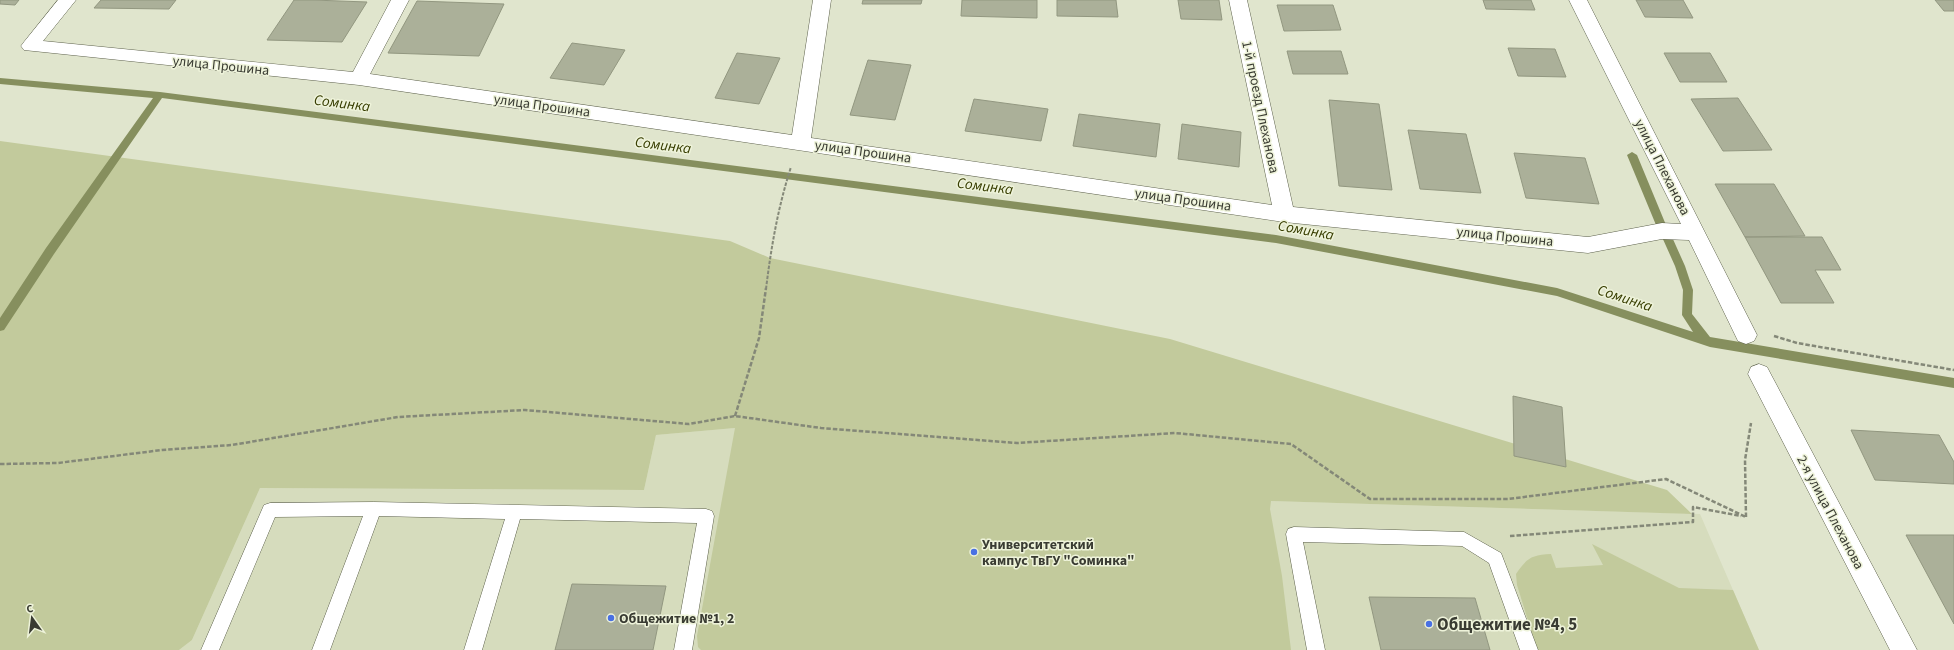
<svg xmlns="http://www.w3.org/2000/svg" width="1954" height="650" font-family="'Source Sans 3',sans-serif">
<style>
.built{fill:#d6dcbd}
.green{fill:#c2ca9c}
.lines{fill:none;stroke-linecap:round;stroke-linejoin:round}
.stream{fill:#868f5e;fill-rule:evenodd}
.building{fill:#abb099;stroke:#929780}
.service-casing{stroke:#5d614c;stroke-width:1}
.minor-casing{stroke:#5d614c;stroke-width:1}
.path-far1{stroke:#848878;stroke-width:2;stroke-dasharray:3.5 1.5;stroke-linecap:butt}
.path{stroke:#848878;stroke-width:2.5;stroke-dasharray:4.5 2;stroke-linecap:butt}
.service{fill:#fff;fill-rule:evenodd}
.minor{fill:#fff;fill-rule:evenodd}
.poi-dot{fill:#4970e3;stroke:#eef3da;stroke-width:1.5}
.labels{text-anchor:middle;stroke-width:3;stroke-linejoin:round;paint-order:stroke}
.street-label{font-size:14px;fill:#393b32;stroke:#eef3da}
.poi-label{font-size:14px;font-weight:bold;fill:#393b32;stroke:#eef3da;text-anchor:start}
.water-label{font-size:15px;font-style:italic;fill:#373d00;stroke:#eef3da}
.near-poi-label{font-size:17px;font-weight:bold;fill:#393b32;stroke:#eef3da;text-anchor:start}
</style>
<rect width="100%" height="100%" fill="#e0e5cd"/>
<!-- built -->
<path class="built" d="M735,428L1271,501L1700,514L1759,650H179L192,640L260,488L644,490L656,435Z"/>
<!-- green -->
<path class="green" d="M0,141L730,241L770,258L1170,339L1667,490L1692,514L1271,501L1270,509L1282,576L1291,650H701L698,647L697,636L735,428L656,435L644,490L260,488L192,640L179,650H0Z
M1592,544L1679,588L1733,590L1759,650H1537L1517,585L1516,574C1527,558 1531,555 1551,554L1556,568L1603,565Z"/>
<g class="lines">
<!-- stream -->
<path class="stream" d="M0,78L160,92L1276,235L1557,288L1693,332L1682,315L1683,290L1675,266L1662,237L1667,233L1672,237L1685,266L1693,290L1692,314L1710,337L1954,378V388L1710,347L1557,296L1276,243L162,98L54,254L4,330L0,331V318L46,248L153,98L0,84Z
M1632,152L1637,155L1666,225L1665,228L1661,229L1656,225L1627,155Z"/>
</g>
<!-- building -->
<path class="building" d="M0,0H19L15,5L0,4Z
M101,0H176L169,9L94,8Z
M294,0H313L367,2L342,42L267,40Z
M863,0H922L921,4H862Z
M962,0H1037V18L961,16Z
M1057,0H1116L1118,17L1057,16Z
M1178,0H1219L1222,20L1181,19Z
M1483,0H1531L1535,10L1486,9Z
M1636,0H1683L1693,18L1645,17Z
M1935,0H1954V11H1944Z
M417,1L504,4L479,56L388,53Z
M1277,5H1333L1341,30L1284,31Z
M572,43L625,50L604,85L550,78Z
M1508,48L1555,49L1566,77L1518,76Z
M1287,51H1341L1348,74H1293Z
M737,53L780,58L759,104L715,98Z
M1664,53H1710L1727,82H1680Z
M868,60L911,65L895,120L850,115Z
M1738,98L1772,150L1723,151L1691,99Z
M974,99L1048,109L1041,141L965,131Z
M1329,100L1379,104L1392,190L1339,186Z
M1079,114L1160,124L1156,157L1073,146Z
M1182,124L1241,132L1239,167L1178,159Z
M1408,130L1466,134L1481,193L1420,189Z
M1514,153L1585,158L1599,204L1526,198Z
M1715,184H1774L1805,236L1745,237Z
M1745,237H1822L1841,270H1815L1834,303H1781Z
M1513,396L1562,407L1566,467L1514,456Z
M1851,430L1939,435L1954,462V484L1875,480Z
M1906,535H1954V624Z
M572,584L666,586L653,650H555Z
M1369,597L1475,598L1490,650H1381Z"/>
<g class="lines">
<!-- service casing -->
<g class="service-casing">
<path id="service" d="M374,502L706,509L712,511L714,516L692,650H674L697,523L520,519L482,650H464L505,519L379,516L330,650H312L363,516L275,517L219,650H201L264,505L270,503Z
M1294,527L1464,532L1501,553L1538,650H1520L1489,563L1462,546L1303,542L1325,650H1307L1286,534L1288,529Z"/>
</g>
<!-- minor casing -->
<g class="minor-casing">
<path id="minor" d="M58,0H76L43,41L353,72L391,0H409L370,74L792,135L813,0H831L811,138L1272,205L1229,0H1247L1293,207L1588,237L1662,223L1681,224L1569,0H1587L1757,335L1754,341L1746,344L1738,341L1689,240L1662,239L1588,253L1284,222L359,85L24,50L21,46L24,42Z
M1759,364L1767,367L1917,650H1890L1748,374L1751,367Z"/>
</g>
<!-- path-far1 -->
<path class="path-far1" d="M766,289C771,248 778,207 791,167"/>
<!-- path -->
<path class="path" d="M1774,336L1797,343L1954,370
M735,416L759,338L766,288
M0,464L58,463L162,450L232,445L398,417L525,410L689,424L735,416L821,428L1017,443L1175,433L1291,444L1370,499H1508L1666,479L1746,517
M1746,517L1745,460L1751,423
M1510,536L1693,522V507L1741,516"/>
<!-- service -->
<use href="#service" class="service"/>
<!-- minor -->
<use href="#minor" class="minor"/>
</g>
<!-- markers -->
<g class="poi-dot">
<circle cx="974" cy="552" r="4"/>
<circle cx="611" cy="618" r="4"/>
<circle cx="1429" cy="624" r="4"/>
</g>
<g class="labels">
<!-- street labels -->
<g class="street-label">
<text transform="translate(221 65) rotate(6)" y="5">улица Прошина</text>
<text transform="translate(542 105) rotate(8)" y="5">улица Прошина</text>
<text transform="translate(1261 107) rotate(78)" y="5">1-й проезд Плеханова</text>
<text transform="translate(863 151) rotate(8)" y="5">улица Прошина</text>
<text transform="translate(1663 167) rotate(63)" y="5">улица Плеханова</text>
<text transform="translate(1183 199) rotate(8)" y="5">улица Прошина</text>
<text transform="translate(1505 236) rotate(6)" y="5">улица Прошина</text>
<text transform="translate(1831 512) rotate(62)" y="5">2-я улица Плеханова</text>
</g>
<!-- poi labels -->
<g class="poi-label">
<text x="982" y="549">Университетский<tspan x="982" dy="16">кампус ТвГУ "Соминка"</tspan></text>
<text x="619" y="623">Общежитие №1, 2</text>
</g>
<!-- water labels -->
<g class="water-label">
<text transform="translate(342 103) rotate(7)" y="5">Соминка</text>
<text transform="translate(663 145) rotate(7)" y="5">Соминка</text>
<text transform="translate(985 186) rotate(7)" y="5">Соминка</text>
<text transform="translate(1306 230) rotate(10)" y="5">Соминка</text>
<text transform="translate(1625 298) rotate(18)" y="5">Соминка</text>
</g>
<!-- near-poi labels -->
<g class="near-poi-label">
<text x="1437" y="630">Общежитие №4, 5</text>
</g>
</g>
<!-- north arrow -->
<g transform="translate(32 618) rotate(346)" stroke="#eef3da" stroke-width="3" paint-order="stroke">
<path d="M0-3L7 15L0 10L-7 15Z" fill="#393b32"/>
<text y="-6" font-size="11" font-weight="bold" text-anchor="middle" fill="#393b32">С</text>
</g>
</svg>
